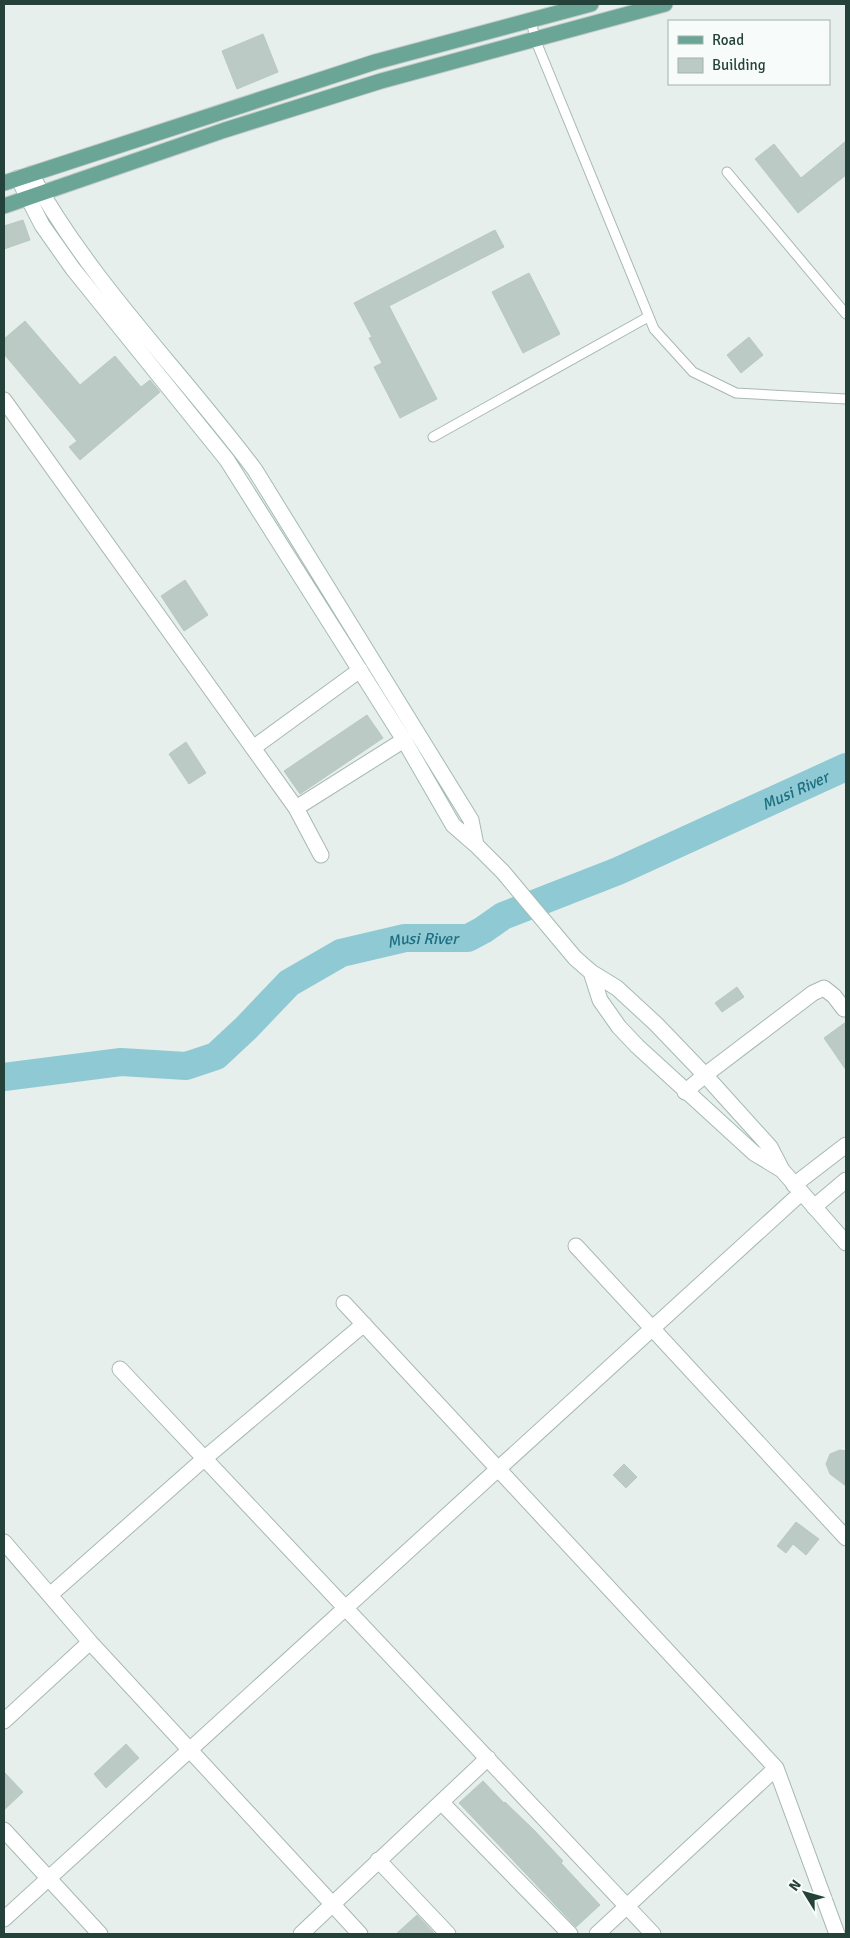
<svg xmlns="http://www.w3.org/2000/svg" width="850" height="1938" font-family="Signika,sans-serif">
<style>
.lines{fill:none;stroke-linecap:round;stroke-linejoin:round}
.river{stroke:#8ec9d4;stroke-width:28}
.building{fill:#bbcac4;stroke:#b8c9c2}
.lane-casing{stroke:#a8b8b2;stroke-width:11}
.street-casing{stroke:#a8b8b2;stroke-width:17}
.secondary-casing{stroke:#a4bbb3;stroke-width:17}
.primary-casing{stroke:#c2cac8;stroke-width:17}
.lane{stroke:#fff;stroke-width:9}
.street{stroke:#fff;stroke-width:15}
.secondary{stroke:#fff;stroke-width:15}
.primary{stroke:#6aa596;stroke-width:15}
.labels{text-anchor:middle;stroke-width:4.5;stroke-linejoin:round;paint-order:stroke}
.water-label{font-size:16px;font-style:italic;fill:#1c6f80;stroke:#f7fbf9}
</style>
<rect width="100%" height="100%" fill="#e6efeb"/>
<g class="lines">
<!-- river -->
<path class="river" id="s1" d="M4,1077L121,1062L186,1066L216,1056L246,1028L289,983L341,953L405,938H468L483,930L503,916L618,871L846,767"/>
</g>
<!-- building -->
<path class="building" d="M263,34L278,72L237,89L222,51Z
M846,141V175L798,213L755,159L774,144L801,178Z
M23,220L30,240L4,249V226Z
M495,230L504,247L389,306L437,399L400,418L374,367L382,363L369,338L372,337L354,303Z
M529,273L560,334L523,353L492,292Z
M25,321L80,385L115,356L141,387L150,380L160,392L80,460L69,447L77,441L4,354V339Z
M749,337L763,355L741,373L727,355Z
M185,580L208,615L184,631L161,596Z
M367,715L383,738L300,794L284,771Z
M186,742L206,773L189,784L169,754Z
M737,987L744,997L722,1012L715,1003Z
M846,1022V1070L824,1038Z
M840,1450L846,1451V1486L830,1474L826,1464L830,1454Z
M624,1464L637,1477L626,1488L613,1475Z
M796,1522L819,1539L806,1555L793,1544L786,1553L777,1546Z
M126,1744L139,1758L106,1788L94,1774Z
M4,1772L23,1792L4,1810Z
M483,1781L504,1803L505,1802L534,1830L563,1861L561,1863L600,1905L576,1927L459,1803Z
M417,1915L435,1934H396Z"/>
<g class="lines">
<!-- lane casing -->
<g class="lane-casing">
<path id="lane" d="M531,20L535,39L654,329L693,372L736,393L846,399
M727,172L846,314
M433,437L648,317"/>
</g>
<!-- street casing -->
<g class="street-casing">
<path id="street" d="M4,400L296,808L404,740
M253,748L360,670
M296,808L321,855
M685,1092L705,1075L813,993L824,988L834,996L844,1009
M794,1185L846,1145
M814,1207L846,1180
M576,1246L846,1538
M344,1303L776,1768L837,1934
M120,1369L653,1934
M4,1542L90,1642L360,1934
M50,1595L205,1458L364,1324
M4,1721L90,1642
M441,1802L570,1934
M4,1830L100,1934
M378,1860L448,1934
M4,1919L801,1193
M301,1934L488,1758
M597,1934L776,1768"/>
</g>
<!-- secondary casing -->
<g class="secondary-casing">
<path id="secondary" d="M31,174C91,283 181,371 255,470L471,820L476,845
M18,178L42,225L73,269L227,460L404,740L453,825L476,845L503,872L575,958L591,972L617,988L656,1024L705,1075L770,1147L782,1170L846,1243
M591,972L600,1000L619,1027L637,1046L754,1153L782,1170"/>
</g>
<!-- primary casing -->
<g class="primary-casing">
<path id="primary" d="M4,183L375,62L591,4
M4,206L225,130L381,81L665,4"/>
</g>
<!-- lane -->
<use href="#lane" class="lane"/>
<!-- street -->
<use href="#street" class="street"/>
<!-- secondary -->
<use href="#secondary" class="secondary"/>
<!-- primary -->
<use href="#primary" class="primary"/>
</g>
<g class="labels">
<!-- water labels -->
<g class="water-label">
<text dy="6" stroke="none"><textPath href="#s1" startOffset="866">Musi River</textPath></text>
<text dy="6" stroke="none"><textPath href="#s1" startOffset="461">Musi River</textPath></text>
</g>
</g>
<!-- border -->
<rect width="850" height="1938" fill="none" stroke="#24423a" stroke-width="10"/>
<!-- legend -->
<rect x="668" y="20" width="162" height="65" fill="#f7fbf9" stroke="#a3b1ad"/>
<rect x="678" y="36" width="25" height="8" fill="#6aa596" stroke="#a3b1ad"/>
<text x="712" y="45" font-size="15" fill="#24423a">Road</text>
<rect x="678" y="58" width="25" height="15" fill="#bbcac4" stroke="#a3b1ad"/>
<text x="712" y="70" font-size="15" fill="#24423a">Building</text>
<!-- north arrow -->
<g transform="translate(805 1893) rotate(307)" stroke="#f7fbf9" stroke-width="4" paint-order="stroke">
<path d="M0-4L9 19L0 12L-9 19Z" fill="#24423a"/>
<text y="-8" font-size="14" font-weight="bold" text-anchor="middle" fill="#24423a">N</text>
</g>
</svg>
